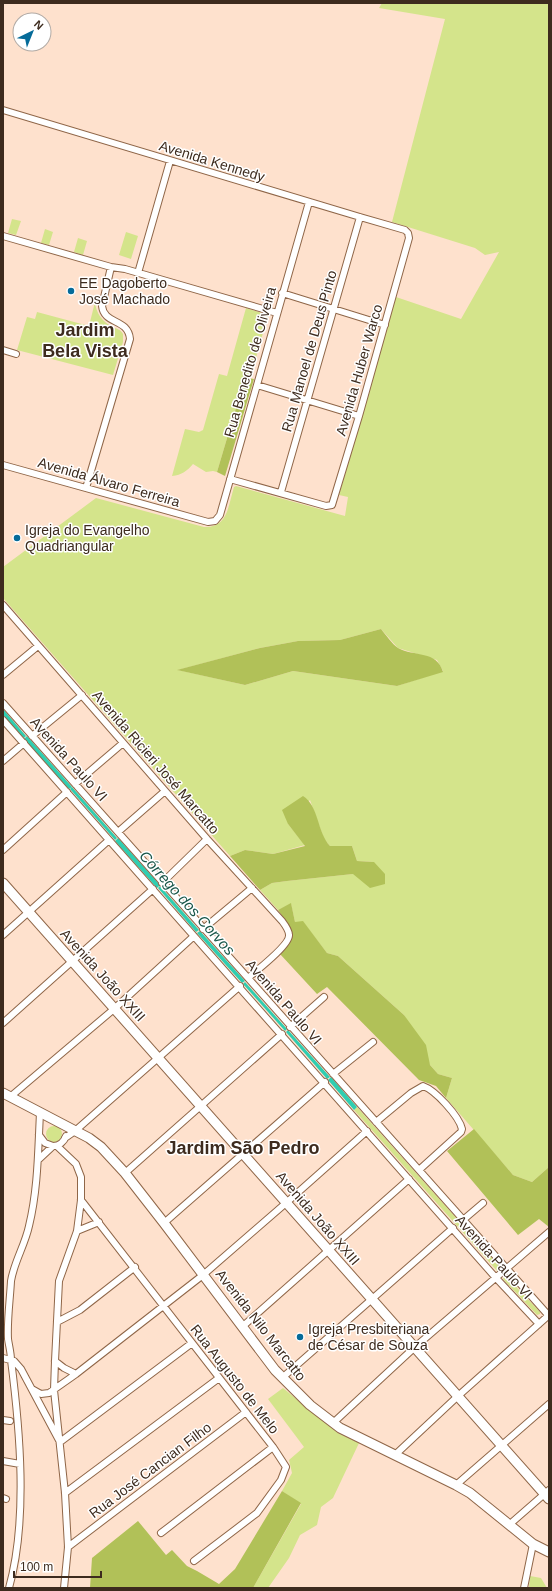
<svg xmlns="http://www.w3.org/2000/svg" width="552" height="1591" font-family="Helvetica,sans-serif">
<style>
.green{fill:#d4e48b;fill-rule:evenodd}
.forest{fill:#b1c158}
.water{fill:#2fceb1}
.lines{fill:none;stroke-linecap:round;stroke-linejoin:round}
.street-casing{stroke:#8f6648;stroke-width:8}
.secondary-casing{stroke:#8f6648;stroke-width:11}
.street{stroke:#fff;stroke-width:6}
.secondary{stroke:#fff;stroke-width:9}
.poi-dot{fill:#056b99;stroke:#fff;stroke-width:1.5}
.labels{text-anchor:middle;stroke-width:3;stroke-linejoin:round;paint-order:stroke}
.street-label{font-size:14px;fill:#3d2b1e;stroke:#fff}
.poi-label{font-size:14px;fill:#3d2b1e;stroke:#fff;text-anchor:start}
.water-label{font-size:15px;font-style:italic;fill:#185649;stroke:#fff}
.district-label{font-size:18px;font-weight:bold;fill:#3d2b1e;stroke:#fff}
</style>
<rect width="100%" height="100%" fill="#fee1cd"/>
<!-- green -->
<path class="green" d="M382,3H549V1167L532,1182L513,1175L446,1098L452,1078L438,1074L430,1065L404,1015L338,956L327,953L303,922H295L291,904L278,910L260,890L272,883L287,881L353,874L374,862L357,861L352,846H330L324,839L310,800L288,824L305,845L273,854L245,850L230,856L3,598V567L96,498L204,527C228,528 228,506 234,487L236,486L345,516L348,497L339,495L396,297L461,319L499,252L485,255L475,248L392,222L445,19L379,8ZM381,629L398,648L437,660L443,671L397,686L293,671L245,685L178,670L260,648L298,641L340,640Z
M12,219L21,221L16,235L8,233Z
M45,229L53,232L49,245L41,243Z
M126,232L138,236L131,259L119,255Z
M78,238L87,241L83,255L74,252Z
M95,302C96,313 102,322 113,327C117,329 120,329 123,334V342L113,375L17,350L27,317L35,319L37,312L89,326Z
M246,308L268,315L250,379L247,378L244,381L217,472L213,471L206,472L193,464C187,471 182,475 172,476L185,429L199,432L203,430L219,374L227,376Z
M357,1107L501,1268L498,1272L354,1110Z
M46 1134a8 8 0 1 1 16 0a8 8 0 1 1-16 0Z
M505,1275L540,1312V1314L537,1315L503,1279Z
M283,1388L338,1433L359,1443L333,1498L321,1507L317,1525L300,1535L289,1558L268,1588H253L301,1504L282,1491L292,1473L289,1460L304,1447L268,1399Z
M530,1576L541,1578L547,1588H529Z"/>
<!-- forest -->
<path class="forest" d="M247,378L254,379L225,476L217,472L244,381Z
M381,629C386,635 392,644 398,648C414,657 437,650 443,672L397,686L293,671L245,685L177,670L260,648L298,641L340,640Z
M303,796C319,806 317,832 330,846H352L357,861L374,862L385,874V884L370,888L353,874L287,881L272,883L260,890L230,856L245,850L273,854L305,846L288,824L282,810Z
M291,903L295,922L303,921L327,953L338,956L404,1015L426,1045L430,1065L438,1074L452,1078L446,1098L436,1086L419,1080L327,987L317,994L280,954C297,937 291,928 278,910Z
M474,1129L513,1175L532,1182L549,1167V1227L539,1219L518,1235L447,1151Z
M282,1491L301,1503L253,1588H90L92,1558L138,1521L166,1555L172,1550L187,1566L197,1571L219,1584L235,1569Z"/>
<!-- water -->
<path class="water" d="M3,709L26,736L24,738L3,715Z
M27,736L72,787L69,789L24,739Z
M72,787L117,838L115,840L70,789Z
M118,838L160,885L157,888L115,841Z
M160,886L199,930L196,932L158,888Z
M200,931L245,981L242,983L197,933Z
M245,982L287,1029L285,1031L243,984Z
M288,1030L330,1077L327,1079L286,1032Z
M331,1077L357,1107L354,1110L328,1080Z"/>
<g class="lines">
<!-- street casing -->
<g class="street-casing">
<path id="street" d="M3,110L360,217L405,230L408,233L409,238L359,416L332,505L326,506L230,479
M3,236L111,267L125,269L277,313
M138,273L170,161
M282,293L385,325
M3,350L16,354
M257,385L359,416
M3,465L208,522L215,521L220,515L309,202
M86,488L130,339C128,318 104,325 102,306L111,267
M281,492L360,217
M3,605L207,839L282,921C285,925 289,930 289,935C290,945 256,971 248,978
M3,675L38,646
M3,703L549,1316
M3,720L496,1278L539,1324
M32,736L82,695
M3,761L24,743
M75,784L123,743
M118,832L165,791
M3,850L67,792
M162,883L207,839
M203,929L252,888
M3,935L109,840
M3,1023L153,889
M290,1027L324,997
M333,1074L373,1042
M10,1097L114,1009L194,936
M376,1122L411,1093L423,1086C435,1090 459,1116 462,1129L461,1132L419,1170
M39,1135L45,1143L53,1146
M65,1138L75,1131L240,986
M57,1146L76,1164L81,1177V1200L77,1231L59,1281L55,1361L54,1390L65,1493L68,1547L64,1588
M38,1160L53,1146C59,1146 64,1142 66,1136
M125,1173L282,1034
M81,1200L273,1447L286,1467L281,1480L257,1513L194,1561
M463,1220L483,1203
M164,1223L325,1082
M77,1231L99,1222
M57,1322L80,1310L135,1267
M242,1327L409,1179
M3,1358L14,1361L21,1369L60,1442L192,1343
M55,1361L64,1368L76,1374
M282,1378L453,1228
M32,1389L41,1394L49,1393L76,1374L203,1275L286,1203L367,1131
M3,1420L10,1421
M333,1423L415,1347L549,1232
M396,1454L458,1396L549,1315
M3,1461L20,1464
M456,1485L549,1404
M65,1493L219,1378
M3,1498L6,1499
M510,1524L549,1490
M161,1533L273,1447
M68,1547L246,1412
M9,1588C28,1520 20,1430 11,1360C11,1353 9,1346 8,1339C7,1320 10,1300 11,1281C14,1262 25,1245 29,1226C38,1189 38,1151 40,1113
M524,1588L533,1544"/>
</g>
<!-- secondary casing -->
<g class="secondary-casing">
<path id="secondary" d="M3,883L549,1499
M3,1093L89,1138L101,1147L125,1173L164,1223L275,1370L310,1405L340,1428L456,1485L470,1493L533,1544L549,1552"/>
</g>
<!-- street -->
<use href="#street" class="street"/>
<!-- secondary -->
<use href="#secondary" class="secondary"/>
</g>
<!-- markers -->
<g class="poi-dot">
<circle cx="71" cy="291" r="4"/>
<circle cx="17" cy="538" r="4"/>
<circle cx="300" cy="1337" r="4"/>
</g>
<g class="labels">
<!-- street labels -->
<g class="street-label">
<text transform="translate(212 161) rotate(17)" y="5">Avenida Kennedy</text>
<text transform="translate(309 351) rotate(-74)" y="5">Rua Manoel de Deus Pinto</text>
<text transform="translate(250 362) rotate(-74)" y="5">Rua Benedito de Oliveira</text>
<text transform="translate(359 370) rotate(-74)" y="5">Avenida Huber Warco</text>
<text transform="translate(109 482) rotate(16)" y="5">Avenida Álvaro Ferreira</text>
<text transform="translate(69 759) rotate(48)" y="5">Avenida Paulo VI</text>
<text transform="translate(156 762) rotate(49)" y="5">Avenida Ricieri José Marcatto</text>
<text transform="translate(103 975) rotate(48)" y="5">Avenida João XXIII</text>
<text transform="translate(284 1002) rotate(49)" y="5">Avenida Paulo VI</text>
<text transform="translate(318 1218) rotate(49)" y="5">Avenida João XXIII</text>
<text transform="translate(494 1257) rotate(48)" y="5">Avenida Paulo VI</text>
<text transform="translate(261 1325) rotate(52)" y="5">Avenida Nilo Marcatto</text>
<text transform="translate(235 1379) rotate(52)" y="5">Rua Augusto de Melo</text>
<text transform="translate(150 1470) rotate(-37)" y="5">Rua José Cancian Filho</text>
</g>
<!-- poi labels -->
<g class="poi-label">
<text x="79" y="288">EE Dagoberto<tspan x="79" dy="16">José Machado</tspan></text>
<text x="25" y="535">Igreja do Evangelho<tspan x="25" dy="16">Quadriangular</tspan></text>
<text x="308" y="1334">Igreja Presbiteriana<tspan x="308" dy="16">de César de Souza</tspan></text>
</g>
<!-- water labels -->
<g class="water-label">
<text transform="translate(187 903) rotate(48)" y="5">Córrego dos Corvos</text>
</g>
<!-- district labels -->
<g class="district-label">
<text x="85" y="336">Jardim<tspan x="85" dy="21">Bela Vista</tspan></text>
<text x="243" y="1154">Jardim São Pedro</text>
</g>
</g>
<!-- border -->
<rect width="552" height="1591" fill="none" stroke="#3d2b1e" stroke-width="8"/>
<!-- north arrow -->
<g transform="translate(32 32) rotate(43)"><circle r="19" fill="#ffffff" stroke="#b1aaa5"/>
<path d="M0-3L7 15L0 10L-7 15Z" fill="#056b99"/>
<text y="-6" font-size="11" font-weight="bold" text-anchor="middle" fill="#3d2b1e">N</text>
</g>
<!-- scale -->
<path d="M14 1571v6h87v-6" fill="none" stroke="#3d2b1e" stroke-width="2"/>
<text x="20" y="1571" font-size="12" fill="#3d2b1e" stroke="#ffffff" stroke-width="3" paint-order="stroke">100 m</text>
</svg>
